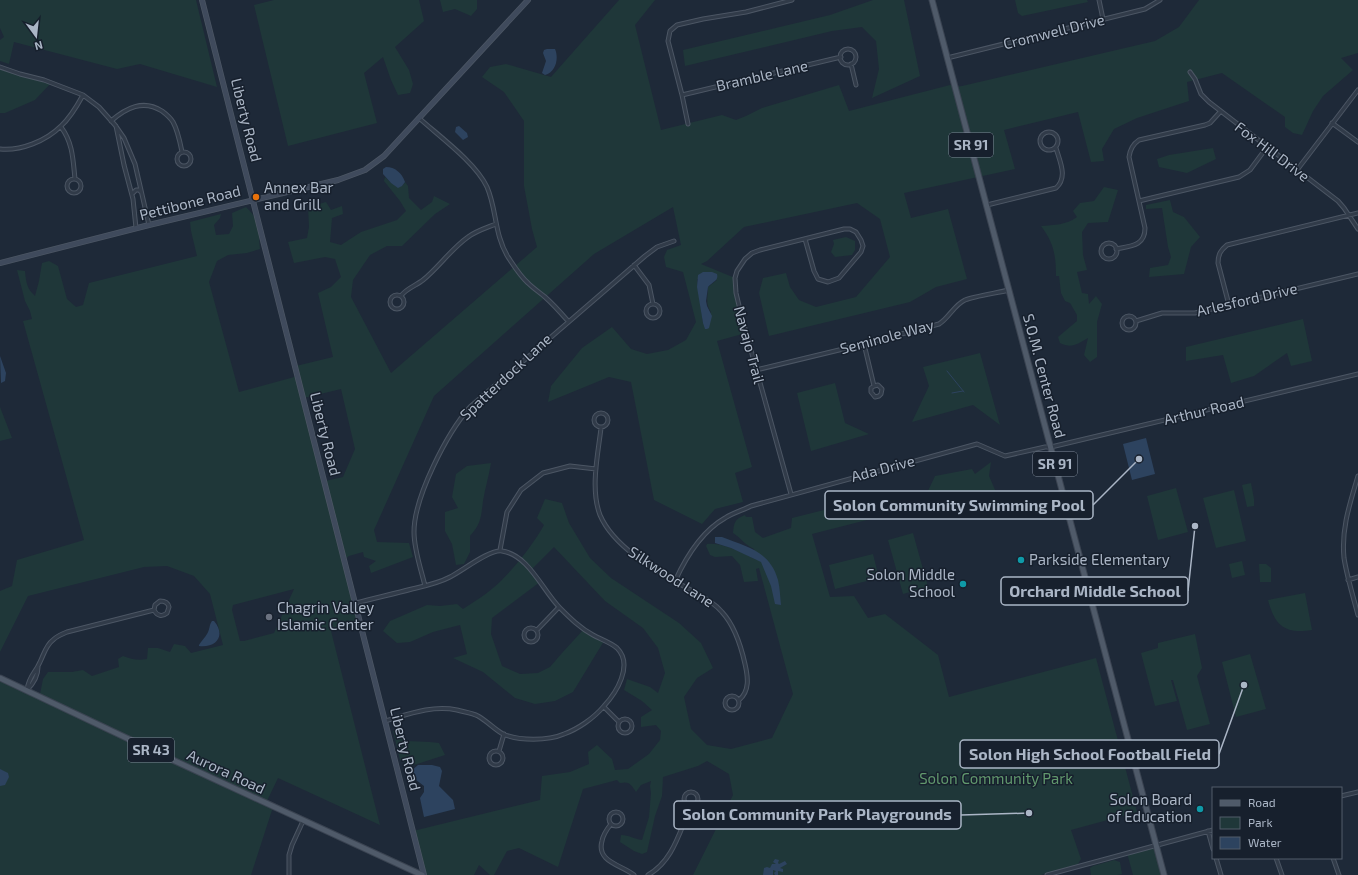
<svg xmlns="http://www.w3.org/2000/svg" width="1358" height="875" font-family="'Exo 2',sans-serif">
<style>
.green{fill:#1f3739;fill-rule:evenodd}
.water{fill:#2d435f}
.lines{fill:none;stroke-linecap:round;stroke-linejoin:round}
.stream{stroke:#2d435f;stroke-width:1}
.street-casing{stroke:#4c5664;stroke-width:5}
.secondary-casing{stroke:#4c5664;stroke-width:6}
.primary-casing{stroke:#3b4452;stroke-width:7}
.street{stroke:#313b49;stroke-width:3}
.secondary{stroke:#3f4a5c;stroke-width:4.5}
.primary{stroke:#4f5a69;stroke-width:5}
.food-dot{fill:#e8710a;stroke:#17202d;stroke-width:1.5}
.culture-dot{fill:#0f9aa8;stroke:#17202d;stroke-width:1.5}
.worship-dot{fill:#6b7280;stroke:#17202d;stroke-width:1.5}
.labels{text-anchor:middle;stroke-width:3;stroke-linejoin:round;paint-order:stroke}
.shield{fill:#17202d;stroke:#7f8998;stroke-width:1}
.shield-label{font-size:14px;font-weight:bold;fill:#abb6c6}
.street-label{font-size:15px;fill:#abb6c6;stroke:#17202d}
.poi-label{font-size:15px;fill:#abb6c6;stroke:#17202d;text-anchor:start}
.park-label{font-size:15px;fill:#61986d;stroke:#17202d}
.leader{fill:none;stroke:#abb6c6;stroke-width:1.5}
.callout-dot{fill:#abb6c6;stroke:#17202d;stroke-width:1.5}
.callout{fill:#17202d;stroke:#abb6c6;stroke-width:1.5}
.callout-label{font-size:16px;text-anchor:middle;font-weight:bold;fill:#abb6c6}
</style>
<rect width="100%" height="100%" fill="#1e2938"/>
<!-- green -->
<path class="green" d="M0,0H196L217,87L140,64L117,69L14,42L9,64L0,61V40L4,37L0,28Z
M274,0H419L424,21L395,47L409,70L413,84L410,93L398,95L391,80L383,57L364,73L377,123L288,146L254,5Z
M440,0H477V9L471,16L455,9L443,12Z
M619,0H655L635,25L661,130L722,115L736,120L746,116L762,108L839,85L849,111L954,84L955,87L962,86L1155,41L1179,27L1199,0H1358V53L1341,58L1353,70L1323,96L1313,111L1302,135L1293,133L1285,127V117L1222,73L1187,82L1189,101L1137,118L1114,129L1102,149L1104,161L1091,162L1078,112L1004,130L1015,169L904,193L911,218L948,209L967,279L936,287L910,302L769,336L759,293L763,278L786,273L790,287L799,300L816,307L856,297L890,257L880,219L857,203L744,227L707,261L701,264L735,278V286L746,333L717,341L752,467L735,473L743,502L715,509L702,524L654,500L631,382L609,377L548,402L551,386L582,348L612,327L631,349L647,354L668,350L686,340L696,322L683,272L666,267L664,257L667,250L681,245L673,207L594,254L434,396L374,530L377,542L409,543L413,557L371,573L369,566L376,561L364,557L363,552L349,556L345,559L361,623L331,631L380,825L278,778L266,803L273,807L251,875H0V678L57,705L58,702L40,694L43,679L48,672H72L83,670L92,676L119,667L118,659L123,656C131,659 138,661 147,659L148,648H158L170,652L174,644L185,646L191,653L223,645L210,594L194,576L167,566L144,567L28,596L0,652V591L12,586L17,560L84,540L23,321L32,319L30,311L25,301L17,270L25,271C26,282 27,289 35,296L39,281L42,263L49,261L58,266L67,299L76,307L83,305L89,283L197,256L191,231L190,222L221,214L220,218L214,225L216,235L229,234L233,226L232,213L246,207C261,221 258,230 260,249L247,253L228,255L217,261L209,282L239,392L298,376L296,366L333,357L318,293L331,287L341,277L335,259L325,257L294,263L288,242L307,238L309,227L308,207L326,202L331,210L342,206L343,214L332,218L330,242L341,245L361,232L397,220L406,211L400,201L384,181L385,177L391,183L402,186L405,182L408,186L409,198L421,210L432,202L434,196L450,204L435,214L402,246H387L370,255L353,280L351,297L391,373L537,247L532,229L524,186V121L504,92L482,77L490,67L506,64L551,77ZM697,279L717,280L708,287C708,297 705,303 711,312L703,323ZM341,389L355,449L343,477L325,481L304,398ZM294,589L274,633L244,641H240L232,610L233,605Z
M873,0H904L920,76L872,98L879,69L876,41L862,27L832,31L685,66L683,50L830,15Z
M1015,0H1087L1088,2L1022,16L1018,13Z
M0,67L51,83L35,100L5,113H0Z
M1213,148L1216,159L1187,173L1159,167L1157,159L1169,155Z
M1104,187L1118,190L1108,222L1088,223L1082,232L1083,255L1087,270L1077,272L1082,293L1088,294L1089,304L1096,296L1102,304L1097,322V357L1090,362L1084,355L1088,338C1077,344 1072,349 1060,343L1058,337L1077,321V315L1070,303L1065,301L1061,293L1059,276H1056C1056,256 1054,243 1041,226C1054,225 1066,225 1077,217L1073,211L1080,203L1094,201Z
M1170,200L1173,212L1184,217L1200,237L1191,247L1184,274L1149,277L1150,268L1168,265L1171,257L1168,247L1162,208L1146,209V205Z
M846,237L855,241V250L852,255L835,257L831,252L834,244L833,240Z
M1303,319L1312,361L1291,366L1287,353L1254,376L1231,383L1223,355L1186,361V347Z
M980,353L1000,425L973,405L912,422L929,386L923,367Z
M835,383L845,423L869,434L811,451L797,393Z
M0,407L12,438L0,441Z
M991,462L989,476L996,492L1005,495L1006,498L989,502L972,501L952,502L910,509L812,534L830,597L854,596L868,618L885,614L938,655L949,697L1096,658L1137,812L1071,830L1081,859L1078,864L1041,875H693L733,795L729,774L707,761L698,766L663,777L662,796L655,816L647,852L642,854L634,851L620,842L621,835C629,835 634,839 642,840L649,817L651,793L650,786L651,781L641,785L636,792C631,784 629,781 620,783L617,780L583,789L558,867L519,848L507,851L494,875H490L479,865L474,875H424L413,831L540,800L542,776L570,772L589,764L588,752L597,745L612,759L615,770L628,769L649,754L660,740L661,731L656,725L641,727V717L652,710L642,701L624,690L627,679L650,687L658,693L665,673L658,648L643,628L605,601L554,547L531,570L540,582L492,618L491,634L502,666L520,674L538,673L550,667L562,653L584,629L604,641L573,692L555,701L535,704L515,698L483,672L453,658L467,654L460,625L433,632L410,642L397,643L383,631L390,621L427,605L440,606L457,604L463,609C473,602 484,596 493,588C511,573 533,545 544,525L537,518L545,499L562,503L569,523L590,558L611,578L679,623L701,643L713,668L697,678L684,697L691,729L707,745L731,749L772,738L793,694L759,568L756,569L758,581L744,582L740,565L732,556L715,557L710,555L706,546L707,544C724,542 742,553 757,560L754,549C745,545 741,538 733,533C734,522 735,519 745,515L746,517H752L755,532L763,538L791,528L792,518L856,502L861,510L895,498H907L927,493L935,476L972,469L975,474Z
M491,463C489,476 485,488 483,501C481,517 481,524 470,536V552L464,564L456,565L452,544L445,531V512L458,508L452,497L456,474L467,466Z
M1251,483L1254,499V506L1247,507L1242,485Z
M1176,488L1188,532L1158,540L1147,496Z
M1234,490L1246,541L1216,548L1203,498Z
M913,533L928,587L903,594L888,540Z
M873,554L879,578L835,589L829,565Z
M1242,561L1245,575L1232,578L1229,564Z
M1259,564H1266L1271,568V582H1260Z
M1305,593L1312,630C1285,634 1275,626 1268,600Z
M1195,634L1202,668L1197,676L1210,724L1187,730L1173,680H1171L1177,701L1155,706L1141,653L1158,648V643Z
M1250,654L1266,709L1236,717L1222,662Z
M398,730L407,741L430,742L439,743L445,755L411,766L400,760L393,731Z
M1156,845L1164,875H1133L1127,853Z
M1114,860L1120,862L1122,874L1117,875H1091L1090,868L1093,866Z"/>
<!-- water -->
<path class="water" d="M547,49H555C559,58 556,72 545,75L542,73L546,61L543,53L544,50Z
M459,126L467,133L468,137L463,140L455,132L456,127Z
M386,167C395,167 402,173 405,182L402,186L398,188L391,183L383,174V169Z
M703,272H712L717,274C719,281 712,282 708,287L706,301L707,306L712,316L709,328L707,329H705L703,323L697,287L698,275Z
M0,356L6,373L5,381L1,383Z
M1146,438L1155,474L1132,480L1123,444Z
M715,537H722C747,547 770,551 778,580C780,588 780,597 781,605L775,604L771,586L761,562L731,548L715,543Z
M212,621H214C226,635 217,648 199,646V645C201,641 205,638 207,634C210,629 209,625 212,621Z
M418,765H432L440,767L442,771L439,786L453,800L455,809L424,817L420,798L424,792V786L411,776L410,772Z
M0,769L8,773L9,777L5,785L0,786Z
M775,859L779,860L778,863L779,864L785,861L787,864L780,868L783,869V872L778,871V875H775L774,873L776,871L773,870V875H763L764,868L767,867L770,868L772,864H776L773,862Z"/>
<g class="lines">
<!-- stream -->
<path class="stream" d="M947,371L964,392
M952,393L963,391"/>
<!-- street casing -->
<g class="street-casing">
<path id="street" d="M1099,0L1103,19
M840 57a8 8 0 1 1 16 0a8 8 0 1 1-16 0Z
M947,58L1145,9L1160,0
M851,64L856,85
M0,67L20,74L44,80L83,95L99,107L115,125L124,138L135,164L149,225
M1190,72L1195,79L1201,94L1209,102L1338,201L1344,208L1358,229
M682,95L841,57
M419,118C439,136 476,163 487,187C497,210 494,234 508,257C514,266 520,276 528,283C533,288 539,292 545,297C553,304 561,313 568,321
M111,121C126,108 143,99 162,111C166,114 170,117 173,122C178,131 180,142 182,152
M1332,123L1358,142
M688,124L682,95L668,41L670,31L677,25L703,19L746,12L792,0
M116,126L124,165L133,199L136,228
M61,127C73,143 73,160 75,179
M1040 141a9 9 0 1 1 18 0a9 9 0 1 1-18 0Z
M0,149C21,151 46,141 61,126C70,118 77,106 83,95
M177 159a7 7 0 1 1 14 0a7 7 0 1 1-14 0Z
M1297,170L1358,90
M67 186a7 7 0 1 1 14 0a7 7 0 1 1-14 0Z
M132,194L136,190H139L141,192
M1139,201L1239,177L1250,170L1267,147
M987,205L1056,188C1068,177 1060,162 1056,148
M1101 251a8 8 0 1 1 16 0a8 8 0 1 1-16 0Z
M1116,249C1131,246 1145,246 1145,228L1129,157C1130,149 1133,144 1139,140L1205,125L1210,123L1220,112
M634,265L649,285L653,304
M390 302a7 7 0 1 1 14 0a7 7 0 1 1-14 0Z
M401,296C405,289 417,285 423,280C439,267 451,249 468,237C476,231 486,228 496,224
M646 311a7 7 0 1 1 14 0a7 7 0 1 1-14 0Z
M1229,305L1218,263C1218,254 1221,250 1227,245L1358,213
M1122 323a7 7 0 1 1 14 0a7 7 0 1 1-14 0Z
M1136,321L1162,313H1195L1358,274
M864,344L874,386L871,388V392L875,397L879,396L881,394L882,389L878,385L874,386
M756,370L864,344L939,324C949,318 954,305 965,300C975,296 997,293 1009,290
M594 420a7 7 0 1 1 14 0a7 7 0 1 1-14 0Z
M601,428C598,454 590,489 600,515C614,548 657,571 687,588C699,595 713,601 722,612C734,625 741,646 745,664C748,677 750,691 739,700
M1358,476C1350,503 1341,529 1344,558C1347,577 1353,596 1358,615
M791,494L742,318L736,293L735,278L737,271L745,259L752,253L760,250L844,229H850L856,232L861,240L863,246L861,252L839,278L828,282L818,279L814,271L805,239
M500,550L507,512L521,490L543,473L570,466L596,469
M1348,580L1358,577
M675,581C686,557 702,531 725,518C733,513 743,510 751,506L977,444L1005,456L1045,447H1051L1358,374
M425,586C421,569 414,550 414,532C414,497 447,433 470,407L645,256L657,247L674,241
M356,603C375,598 393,594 412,589C425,586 439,583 450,577C462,571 490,549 502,551C529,555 542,590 560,608C570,618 580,628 593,635C600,639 610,642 617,648C634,665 616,693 604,706C594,718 578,729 564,734C548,741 519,741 503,734C494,729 487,721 478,716C472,713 464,712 457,710C432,705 409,714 385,721
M524 635a7 7 0 1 1 14 0a7 7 0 1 1-14 0Z
M537,630L559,607
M38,667C38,676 33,684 27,690C29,675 35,674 40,662C44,654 46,645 53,640C57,636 62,634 67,632L154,610L155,605L160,601C164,601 168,602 169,607L167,613C162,617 157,616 154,610
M725 703a7 7 0 1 1 14 0a7 7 0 1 1-14 0Z
M604,707L619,722
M618 726a7 7 0 1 1 14 0a7 7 0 1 1-14 0Z
M489 758a7 7 0 1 1 14 0a7 7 0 1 1-14 0Z
M499,751L504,734
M684 799a7 7 0 1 1 14 0a7 7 0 1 1-14 0Z
M1341,796L1358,792
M609 819a7 7 0 1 1 14 0a7 7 0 1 1-14 0Z
M611,824C607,829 603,835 602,841C596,862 622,865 634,875
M1208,831L1213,849
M1216,858L1221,875
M1276,858L1282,875
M1333,858L1339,875
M289,875V855L292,845L303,821
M648,875C671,862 678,837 688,813L690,806
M1047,875L1213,830"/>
</g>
<!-- secondary casing -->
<g class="secondary-casing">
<path id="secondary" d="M202,0L424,875
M0,263L149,225L338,180L365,170L384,156L528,0"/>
</g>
<!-- primary casing -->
<g class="primary-casing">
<path id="primary" d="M932,0L1164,875
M0,678L175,761L422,875"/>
</g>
<!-- street -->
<use href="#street" class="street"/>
<!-- secondary -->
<use href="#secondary" class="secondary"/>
<!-- primary -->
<use href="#primary" class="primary"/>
</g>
<!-- markers -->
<circle class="food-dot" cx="256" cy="197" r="4"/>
<g class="culture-dot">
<circle cx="1021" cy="560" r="4"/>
<circle cx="963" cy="584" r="4"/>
<circle cx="1200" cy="809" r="4"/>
</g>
<circle class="worship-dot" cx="269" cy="617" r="4"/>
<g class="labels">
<!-- shield labels -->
<g class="shield">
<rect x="949" y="133" width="44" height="24" rx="3"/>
<rect x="1033" y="452" width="44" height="24" rx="3"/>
<rect x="128" y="738" width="46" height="24" rx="3"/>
</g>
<g class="shield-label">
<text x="971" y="150">SR 91</text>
<text x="1055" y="469">SR 91</text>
<text x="151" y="755">SR 43</text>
</g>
<!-- street labels -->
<g class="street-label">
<text transform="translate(1054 32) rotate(-14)" y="5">Cromwell Drive</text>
<text transform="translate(762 76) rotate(-13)" y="5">Bramble Lane</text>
<text transform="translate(246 120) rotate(76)" y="5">Liberty Road</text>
<text transform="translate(1272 152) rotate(37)" y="5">Fox Hill Drive</text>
<text transform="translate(190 203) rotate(-14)" y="5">Pettibone Road</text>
<text transform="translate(1247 300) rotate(-13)" y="5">Arlesford Drive</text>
<text transform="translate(887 337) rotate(-15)" y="5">Seminole Way</text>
<text transform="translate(749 345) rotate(75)" y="5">Navajo Trail</text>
<text transform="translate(1044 376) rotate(75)" y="5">S.O.M. Center Road</text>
<text transform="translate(506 377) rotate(-43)" y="5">Spatterdock Lane</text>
<text transform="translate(1204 411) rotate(-13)" y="5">Arthur Road</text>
<text transform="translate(325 434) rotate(76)" y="5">Liberty Road</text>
<text transform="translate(883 469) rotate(-15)" y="5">Ada Drive</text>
<text transform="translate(671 577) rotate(33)" y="5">Silkwood Lane</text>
<text transform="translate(405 749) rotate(76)" y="5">Liberty Road</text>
<text transform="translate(226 772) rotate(25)" y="5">Aurora Road</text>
</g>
<!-- poi labels -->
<g class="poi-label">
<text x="264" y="193">Annex Bar<tspan x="264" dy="17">and Grill</tspan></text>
<text x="1029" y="565">Parkside Elementary</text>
<text x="955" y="580" text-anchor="end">Solon Middle<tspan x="955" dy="17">School</tspan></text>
<text x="277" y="613">Chagrin Valley<tspan x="277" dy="17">Islamic Center</tspan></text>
<text x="1192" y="805" text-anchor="end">Solon Board<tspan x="1192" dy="17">of Education</tspan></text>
</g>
<!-- park labels -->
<g class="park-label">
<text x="996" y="784">Solon Community Park</text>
</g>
</g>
<!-- callouts -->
<path class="leader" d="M1139 459L1093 505M1195 526L1188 591M1244 685L1219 754M1029 813L961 815"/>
<g class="callout-dot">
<circle cx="1139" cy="459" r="4"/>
<circle cx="1195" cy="526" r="4"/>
<circle cx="1244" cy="685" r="4"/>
<circle cx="1029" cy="813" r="4"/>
</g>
<g class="callout">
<rect x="825" y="491" width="268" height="28" rx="4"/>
<rect x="1001" y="577" width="187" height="28" rx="4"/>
<rect x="960" y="740" width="259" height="28" rx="4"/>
<rect x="674" y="801" width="287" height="28" rx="4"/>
</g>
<g class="callout-label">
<text x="959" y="511">Solon Community Swimming Pool</text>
<text x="1095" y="597">Orchard Middle School</text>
<text x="1090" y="760">Solon High School Football Field</text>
<text x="817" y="820">Solon Community Park Playgrounds</text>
</g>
<!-- legend -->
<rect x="1212" y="787" width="130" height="72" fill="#17202d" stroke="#525c6a"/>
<rect x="1220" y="800" width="20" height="6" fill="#4f5a69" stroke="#525c6a"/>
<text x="1248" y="807" font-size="12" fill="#abb6c6">Road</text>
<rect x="1220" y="817" width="20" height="12" fill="#1f3739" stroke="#525c6a"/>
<text x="1248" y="827" font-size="12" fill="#abb6c6">Park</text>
<rect x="1220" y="837" width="20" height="12" fill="#2d435f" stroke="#525c6a"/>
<text x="1248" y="847" font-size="12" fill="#abb6c6">Water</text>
<!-- north arrow -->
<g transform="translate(36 36) rotate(165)" stroke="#17202d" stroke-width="3" paint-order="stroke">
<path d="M0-3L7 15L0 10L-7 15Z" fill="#abb6c6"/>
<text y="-6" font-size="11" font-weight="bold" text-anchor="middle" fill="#abb6c6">N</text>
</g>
</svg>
